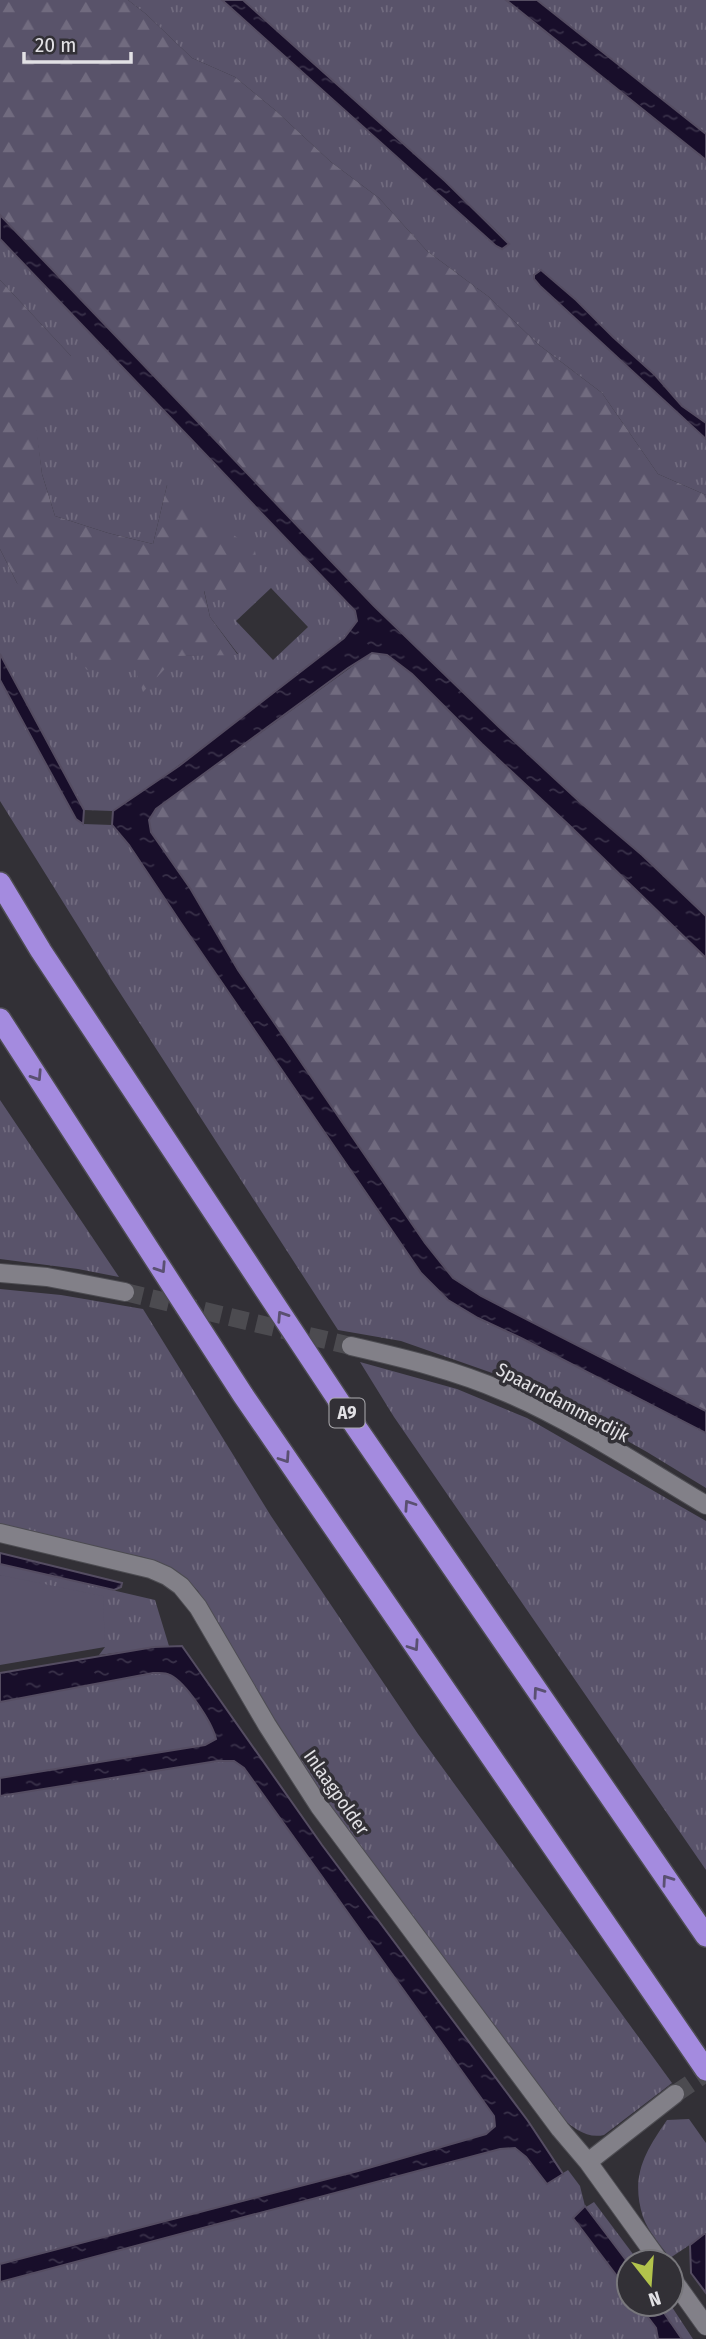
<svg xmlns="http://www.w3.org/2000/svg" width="706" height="2339" font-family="'Fira Sans Condensed',sans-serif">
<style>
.grass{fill:url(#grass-tufts);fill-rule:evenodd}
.forest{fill:url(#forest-firs)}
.pitch{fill:#59536a}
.water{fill:url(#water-ripples);stroke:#554d62;stroke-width:2}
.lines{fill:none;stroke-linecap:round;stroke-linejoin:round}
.minor-tunnel{stroke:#4c4b50;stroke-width:18;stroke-dasharray:18 9;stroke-linecap:butt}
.minor-casing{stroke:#4d4c52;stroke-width:20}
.highway-casing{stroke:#4d4c52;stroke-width:24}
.minor{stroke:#828088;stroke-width:18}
.highway{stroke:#a48bdf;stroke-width:21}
.oneway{stroke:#5a5071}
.labels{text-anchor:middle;stroke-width:7;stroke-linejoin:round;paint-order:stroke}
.shield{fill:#323036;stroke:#adacb0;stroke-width:2}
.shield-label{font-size:18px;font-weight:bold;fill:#e2e1e5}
.street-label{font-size:19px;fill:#e2e1e5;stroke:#323036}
</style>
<defs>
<pattern id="grass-tufts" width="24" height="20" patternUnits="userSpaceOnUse" patternTransform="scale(1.75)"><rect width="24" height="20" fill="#59536a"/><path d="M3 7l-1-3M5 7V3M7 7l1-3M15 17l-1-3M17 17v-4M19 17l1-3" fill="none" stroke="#716b7f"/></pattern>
<pattern id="forest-firs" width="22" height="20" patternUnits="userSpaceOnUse" patternTransform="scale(1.75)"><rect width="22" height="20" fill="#59536a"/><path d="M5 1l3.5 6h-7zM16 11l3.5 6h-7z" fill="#716b7f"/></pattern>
<pattern id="water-ripples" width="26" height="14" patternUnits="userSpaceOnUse" patternTransform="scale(1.75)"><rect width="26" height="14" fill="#180e2a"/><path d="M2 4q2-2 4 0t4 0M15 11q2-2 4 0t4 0" fill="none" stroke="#393149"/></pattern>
</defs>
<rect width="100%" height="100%" fill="#323036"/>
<!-- grass -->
<path class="grass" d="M128,0H222L496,246L502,249L509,244L502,236L445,181L243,0H506L706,160V423L682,406L655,375L613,337L576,300L540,286L706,439V495L658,474L602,393L539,345L489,297L427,251L379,198L331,162L275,110L235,77L192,58L146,14Z
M537,0H706V134Z
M0,239L355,611L357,621L344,638L285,685L138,796L113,811L84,810L0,654V549L17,583L131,657L238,654L210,617L204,590L167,485L153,544L108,533L55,516L42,474L35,422L71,356L0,280ZM271,588L308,627L273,660L236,621Z
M0,680L76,819L83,824L112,825L129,845L181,923L382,1217L448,1300L478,1318L521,1338L706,1433V1488L647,1452L544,1394L498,1375L401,1341L338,1330L111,979L0,801Z
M0,1100L119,1277L78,1269L0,1259Z
M0,1289L61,1295L143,1309L271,1516L418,1734L672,2083L604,2135C587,2139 573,2128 561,2117L332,1811L264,1704L198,1591C182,1573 165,1564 143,1557L0,1526Z
M360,1362L457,1389L527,1418L706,1521V1870L394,1417Z
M0,1564L155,1600L169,1646L99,1655L105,1647L0,1575Z
M154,1673C159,1673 165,1672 170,1675C186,1683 212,1722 216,1739L205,1745L0,1778V1702Z
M217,1761H234L244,1768L494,2116L495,2126L486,2134L358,2171L0,2264V1796Z
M689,2119L706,2143V2234L670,2258C661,2246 648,2231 643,2217C630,2176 645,2152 667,2120Z
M515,2148L526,2157L547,2183L568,2170L580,2186L585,2206L573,2218L629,2292V2304H638L656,2328L658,2339H0V2282L500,2149Z
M594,2202L639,2262H629V2265L586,2207Z
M657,2304H670L693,2339H682Z"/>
<!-- forest -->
<path class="forest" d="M0,0H128L146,14L192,58L235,77L275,110L331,162L379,198L427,251L489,297L539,345L602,393L658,474L706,495V916L642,855L581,803L499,727L374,606L0,215Z
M0,280L71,356L82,383L36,423L42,474L55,516L108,533L153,544L167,485L255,551L260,577L242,596L204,591L210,617L238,655L177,656L143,692L131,657L87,670L17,583L0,549Z
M372,652L387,655L412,674L482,744L570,826L706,958V1411L481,1296L453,1278L425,1243L238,970L190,888L150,832L149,820L156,809Z"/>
<!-- pitch -->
<path class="pitch" d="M0,1575L103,1596L105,1647L0,1665Z"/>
<!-- water -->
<path class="water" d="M222,0H243L445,181L509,244L502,249L496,246Z
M506,0H537L706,134V160Z
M0,215L374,606L499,727L581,803L642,855L706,916V958L570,826L482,744L412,674L387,655L372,653L348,668L156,809L149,820L151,832L190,888L238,970L425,1243L453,1278L481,1296L706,1411V1433L521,1338L478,1318L448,1300L421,1273L181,923L129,845L112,825L113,811L179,766L344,638L357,621L355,611L0,239Z
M541,270L576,300L613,337L655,375L682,406L706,423V439L540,286L534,279V275Z
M0,654L84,810L83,824L76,819L0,680Z
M0,1553L122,1583L121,1587L114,1590L0,1564Z
M182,1646L322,1845L528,2121L563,2174L547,2184L526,2157L515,2148L500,2149L0,2282V2264L358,2171L486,2134L495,2126L494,2116L244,1768L234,1761H217L0,1796V1778L205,1745L216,1739C212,1722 186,1683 170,1675C165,1672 159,1673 153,1673L0,1702V1673L154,1647Z
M585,2206L629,2264V2292L573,2218Z
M704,2234H706V2293L691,2273L690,2245Z
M638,2304H658L682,2339H658L656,2328Z"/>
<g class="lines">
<!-- minor-tunnel -->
<path class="minor-tunnel" d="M125,1292L351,1346
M675,2094L706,2073"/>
<!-- minor casing -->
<g class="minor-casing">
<path id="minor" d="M0,1273L47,1277L125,1292
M351,1346C403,1358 455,1370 505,1392C573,1421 642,1467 706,1505
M0,1533L151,1569L167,1576L181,1586L198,1607L267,1725L319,1806L560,2129L588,2162
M660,2262L588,2162L675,2094
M671,2277L706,2326"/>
</g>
<!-- highway casing -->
<g class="highway-casing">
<path id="highway" d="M0,883L41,951L356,1427L706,1936
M0,1019L243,1395L706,2070"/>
</g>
<!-- minor -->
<use href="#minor" class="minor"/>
<!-- highway -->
<use href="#highway" class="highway"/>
</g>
<!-- one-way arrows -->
<defs><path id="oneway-chevron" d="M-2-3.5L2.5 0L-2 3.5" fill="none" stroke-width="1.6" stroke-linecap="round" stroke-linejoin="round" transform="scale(1.75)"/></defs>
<g class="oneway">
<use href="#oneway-chevron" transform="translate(37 1076) rotate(57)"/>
<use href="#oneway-chevron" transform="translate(161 1268) rotate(57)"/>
<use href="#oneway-chevron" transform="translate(282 1316) rotate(-123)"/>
<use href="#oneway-chevron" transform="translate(285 1458) rotate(56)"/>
<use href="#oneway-chevron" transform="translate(409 1505) rotate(-124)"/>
<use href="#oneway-chevron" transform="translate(414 1646) rotate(56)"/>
<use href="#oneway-chevron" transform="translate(538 1692) rotate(-125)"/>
<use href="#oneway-chevron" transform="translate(667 1880) rotate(-125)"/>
</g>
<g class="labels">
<!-- shield labels -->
<rect class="shield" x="329.5" y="1398.5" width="35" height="29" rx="5"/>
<g class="shield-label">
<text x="347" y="1419">A9</text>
</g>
<!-- street labels -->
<g class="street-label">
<text transform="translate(563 1402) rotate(28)" y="7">Spaarndammerdijk</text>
<text transform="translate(337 1792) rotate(55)" y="7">Inlaagpolder</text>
</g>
</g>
<!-- north arrow -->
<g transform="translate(650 2283) rotate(163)"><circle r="33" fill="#323036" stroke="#78777c" stroke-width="2"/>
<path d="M0-5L12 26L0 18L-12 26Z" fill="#b2c34c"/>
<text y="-10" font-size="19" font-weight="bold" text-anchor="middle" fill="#e2e1e5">N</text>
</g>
<!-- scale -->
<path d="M24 52v10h107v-10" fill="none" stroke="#e2e1e5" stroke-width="3.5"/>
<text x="35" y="52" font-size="21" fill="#e2e1e5" stroke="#323036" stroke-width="5" paint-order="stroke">20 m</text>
</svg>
